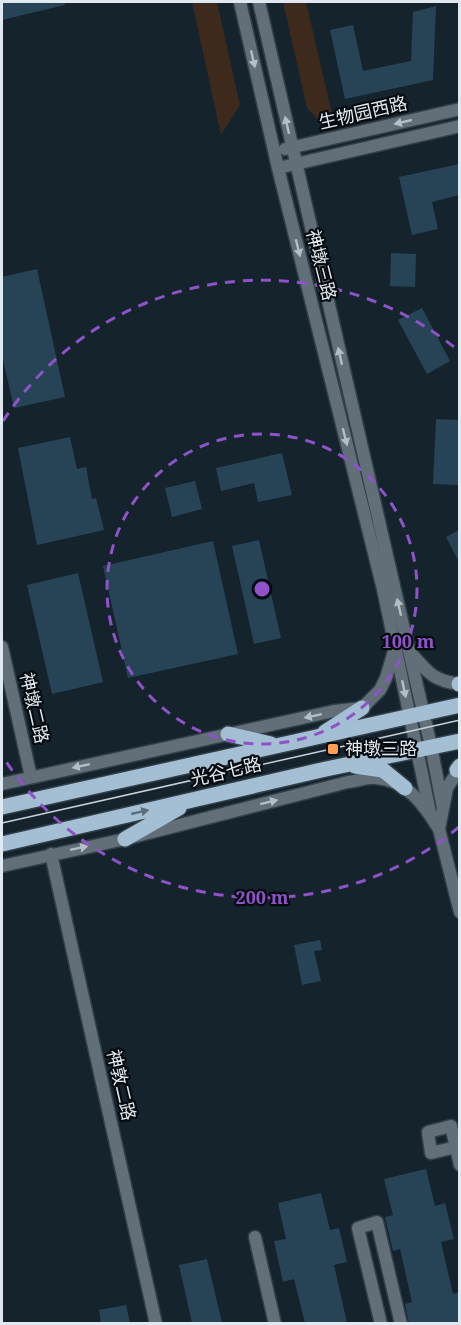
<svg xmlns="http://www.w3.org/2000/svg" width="461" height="1325" font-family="'Noto Serif','Noto Sans SC',serif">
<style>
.green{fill:#3d2a1d}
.building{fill:#274457}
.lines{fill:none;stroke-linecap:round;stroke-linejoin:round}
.minor-casing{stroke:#313f48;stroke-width:15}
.major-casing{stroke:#313f48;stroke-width:18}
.minor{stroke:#626f79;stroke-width:12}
.major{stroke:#a4bfd3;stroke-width:15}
.tram{stroke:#c7d0d8;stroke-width:1.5}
.oneway{fill:#b4bec6}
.oneway2{fill:#5d6e7b}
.ring{fill:none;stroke:#8f52c9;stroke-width:3;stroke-dasharray:10 8}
.poi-dot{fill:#fd9c55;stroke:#060b10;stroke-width:2}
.labels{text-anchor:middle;stroke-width:4.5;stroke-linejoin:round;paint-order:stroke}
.street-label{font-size:18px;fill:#e0e9f0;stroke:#060b10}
.poi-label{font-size:18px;fill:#e0e9f0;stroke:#060b10;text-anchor:start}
.centre{fill:#8f52c9;stroke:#060b10;stroke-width:3}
.ring-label{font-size:18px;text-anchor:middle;font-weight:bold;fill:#8f52c9;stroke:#060b10;stroke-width:4.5;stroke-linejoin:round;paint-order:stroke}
</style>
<rect width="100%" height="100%" fill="#15232d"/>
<!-- green -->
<path class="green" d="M192,2H217L240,105L221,135Z
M283,2H306L334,122L322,124L307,108Z"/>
<!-- building -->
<path class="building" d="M2,2H64L65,5L2,20Z
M436,6L433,80L345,99L330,30L353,25L363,71L411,61L413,12Z
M459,164V195L432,202L438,229L412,235L399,177Z
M391,253L416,254L415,287L390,286Z
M37,269L65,397L14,408L2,355V277Z
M422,308L450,361L427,374L398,320Z
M436,419L459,420L458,485L433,484Z
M70,437L77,469L86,467L92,499L96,498L104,530L37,545L18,448Z
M282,453L292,495L258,502L254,483L221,491L216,468Z
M195,481L202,509L172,517L165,488Z
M459,530V562L446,537Z
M259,540L281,638L254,644L232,546Z
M213,541L238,654L128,678L103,566Z
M78,573L103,682L52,694L27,585Z
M320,940L322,950L314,951L321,981L302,985L294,945Z
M426,1169L435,1206L445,1203L454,1239L441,1242L453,1294L459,1292V1323H409L405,1304L412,1302L400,1249L393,1251L385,1217L393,1215L384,1179Z
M321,1193L330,1230L339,1228L347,1262L334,1265L347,1323H305L294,1279L283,1282L274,1241L286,1239L278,1203Z
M207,1259L222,1323H192L179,1265Z
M126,1305L130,1323H101L99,1310Z"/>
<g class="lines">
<!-- minor casing -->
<g class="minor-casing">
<path id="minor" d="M240,2L278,168L383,589L431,817
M259,2L431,746L443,808
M285,149L460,109
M278,168L460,126
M2,647L31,777
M410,652C427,671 432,681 460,684
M2,784L334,711L362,708L380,690L386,678L395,648
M439,829L460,912
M51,854L156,1324
M2,866L125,839L348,782C357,781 367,777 376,778C407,780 424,805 439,829L447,788L460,768
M456,1147L431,1153L428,1132L451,1126L460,1165
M255,1237L275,1324
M381,1324L358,1228L377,1222L401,1324"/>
</g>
<!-- major casing -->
<g class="major-casing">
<path id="major" d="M459,684H460
M325,732L362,708
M228,734L271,744
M355,766L383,770L405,788
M457,770L460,766
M2,807L460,705
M125,839L179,808
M2,844L326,769L460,741"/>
</g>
<!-- minor -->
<use href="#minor" class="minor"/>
<!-- major -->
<use href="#major" class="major"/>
<!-- tram -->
<path class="tram" d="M2,823L460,720"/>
</g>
<!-- one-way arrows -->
<defs><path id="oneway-solid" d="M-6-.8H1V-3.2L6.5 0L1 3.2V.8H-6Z" transform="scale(1.5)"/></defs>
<g class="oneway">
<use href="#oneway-solid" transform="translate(253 59) rotate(77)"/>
<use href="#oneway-solid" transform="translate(403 122) rotate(167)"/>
<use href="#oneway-solid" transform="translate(287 125) rotate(-103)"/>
<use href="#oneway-solid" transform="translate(298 248) rotate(76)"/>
<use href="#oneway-solid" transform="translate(340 356) rotate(-103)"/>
<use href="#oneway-solid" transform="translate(345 437) rotate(76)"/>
<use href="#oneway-solid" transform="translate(399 607) rotate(-103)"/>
<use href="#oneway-solid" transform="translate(404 689) rotate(78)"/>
<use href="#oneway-solid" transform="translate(313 716) rotate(168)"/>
<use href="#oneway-solid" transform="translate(81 766) rotate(168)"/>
<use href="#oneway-solid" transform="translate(269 802) rotate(-14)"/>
<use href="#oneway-solid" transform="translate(79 848) rotate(-12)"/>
</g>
<use class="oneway2" href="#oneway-solid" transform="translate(140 812) rotate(-13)"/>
<!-- distance rings -->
<g class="ring">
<circle cx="262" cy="589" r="155"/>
<path d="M459 827A309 309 0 0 1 3 757M3 421A309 309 0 0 1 459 351"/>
</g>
<!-- markers -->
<rect class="poi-dot" x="327" y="743" width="12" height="12" rx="3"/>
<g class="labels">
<!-- street labels -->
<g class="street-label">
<text transform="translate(363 113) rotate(-13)" y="6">生物园西路</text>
<text transform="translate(321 265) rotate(76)" y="6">神墩三路</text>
<text transform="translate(34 708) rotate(77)" y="6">神墩二路</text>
<text transform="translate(226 772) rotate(-13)" y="6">光谷七路</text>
<text transform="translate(121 1085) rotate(77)" y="6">神敦二路</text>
</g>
<!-- poi labels -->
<g class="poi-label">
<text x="345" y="755">神墩三路</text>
</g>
</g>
<circle cx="262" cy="589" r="9" class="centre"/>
<g class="ring-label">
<text x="408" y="648">100 m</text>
<text x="262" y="904">200 m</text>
</g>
<!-- border -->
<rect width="461" height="1325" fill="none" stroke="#e0e9f0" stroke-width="6"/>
</svg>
